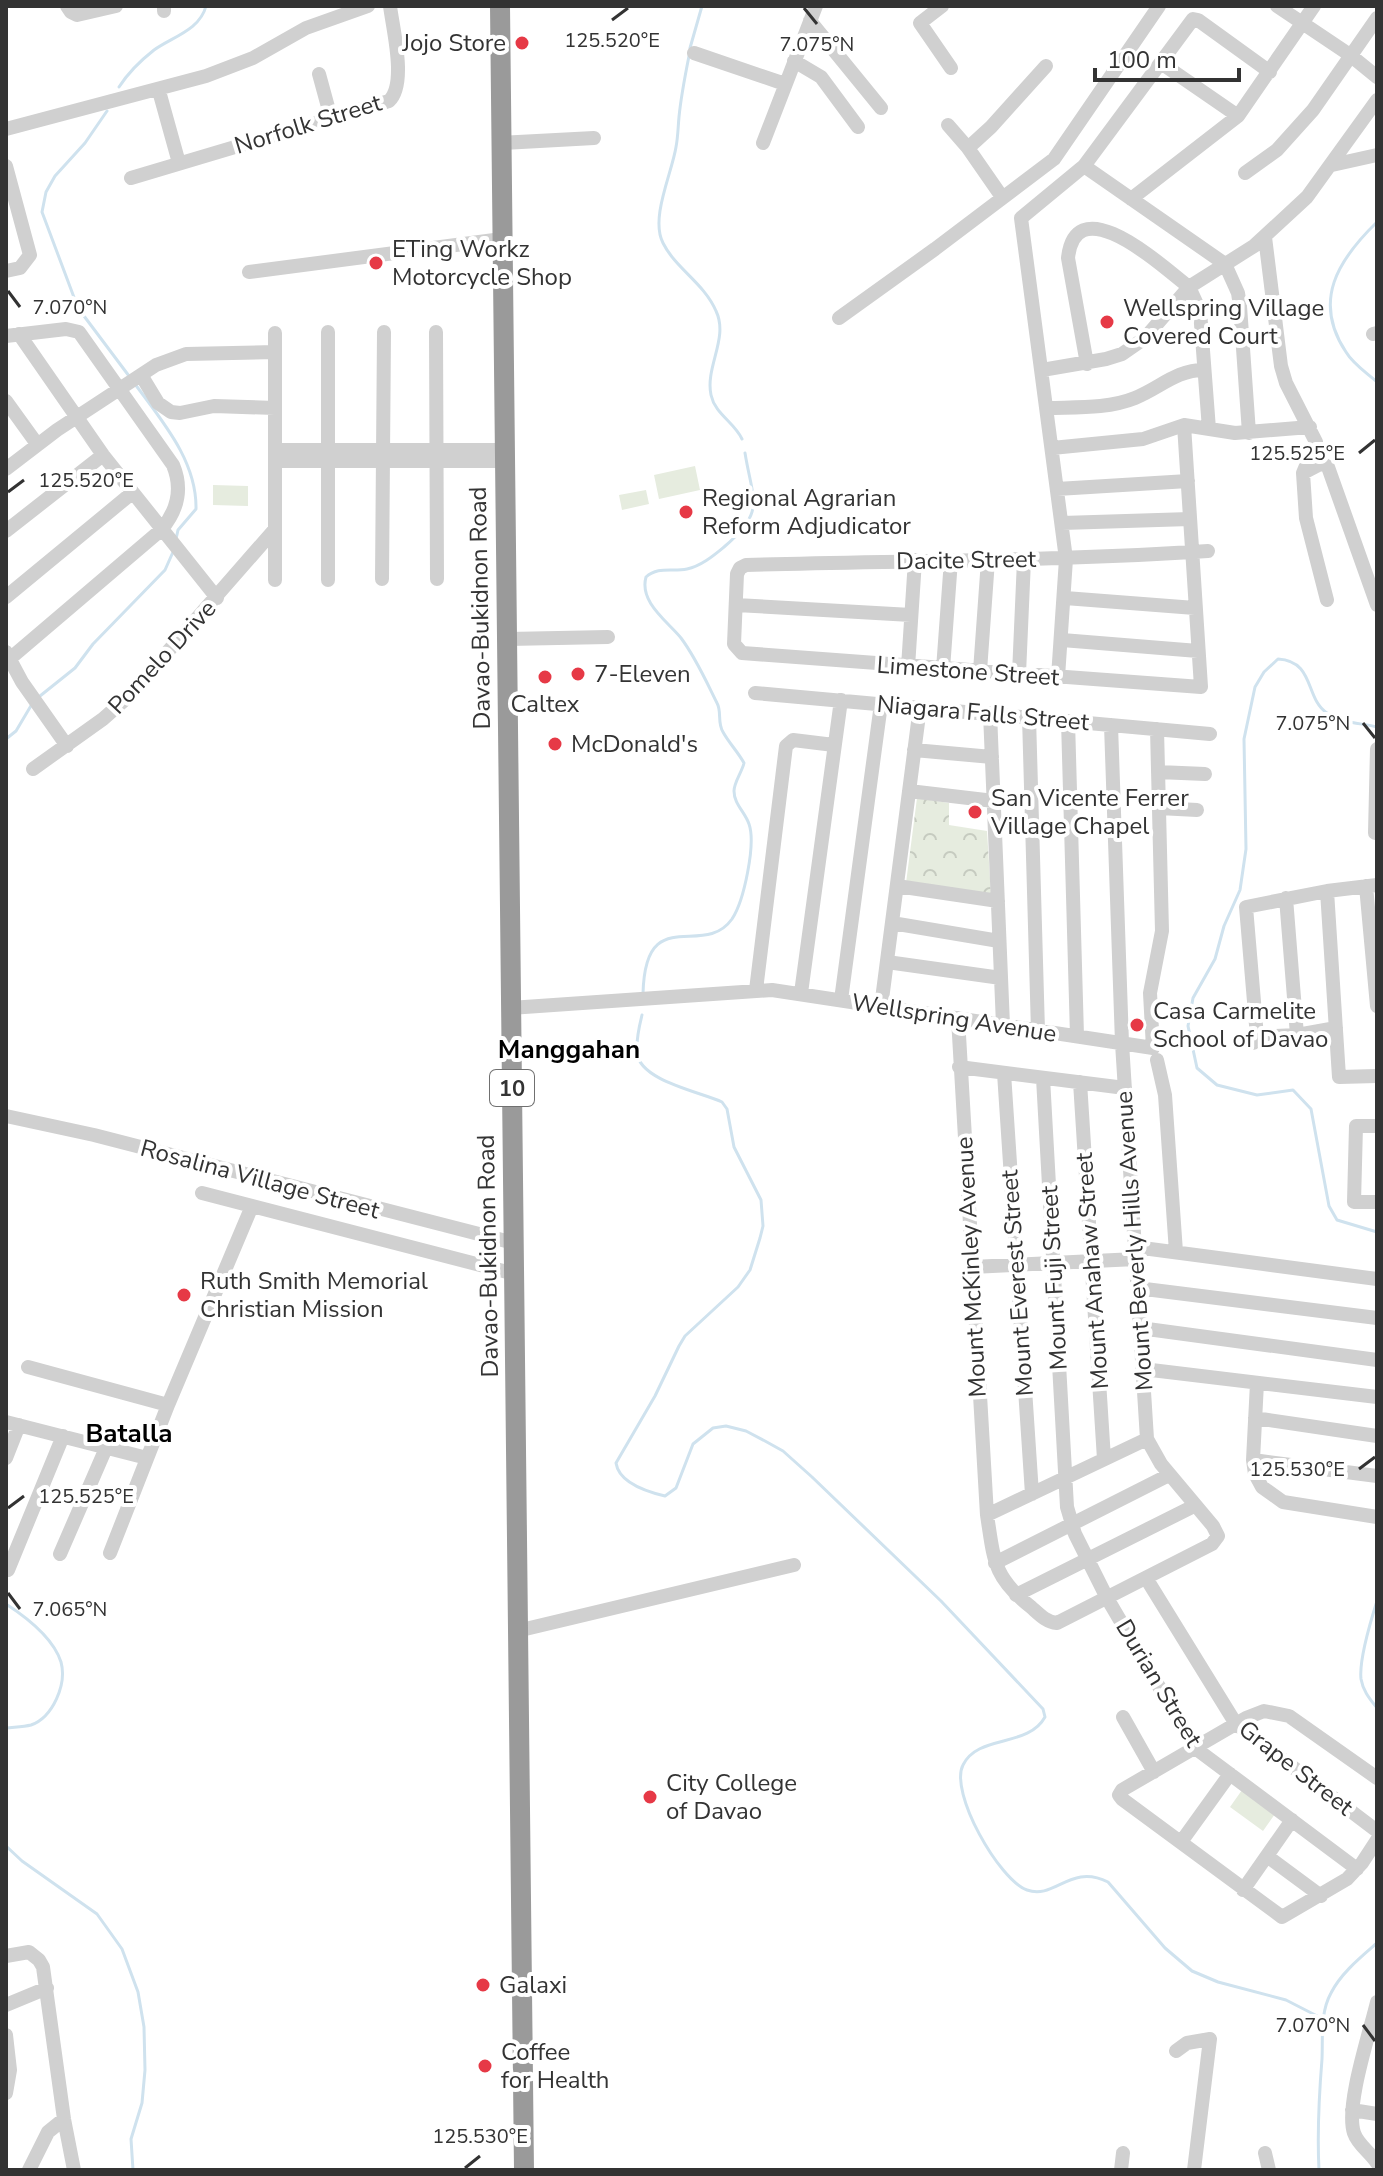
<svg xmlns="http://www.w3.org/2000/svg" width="1383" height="2176" font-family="'Nunito Sans',sans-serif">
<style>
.park{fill:url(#park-crowns)}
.pitch{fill:#e6ecdf}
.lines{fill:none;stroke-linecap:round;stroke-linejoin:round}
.stream{stroke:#cfe2ee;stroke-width:3}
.minor{stroke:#d0d0d0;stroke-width:14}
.highway{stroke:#9a9a9a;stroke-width:20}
.ticks{fill:none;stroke:#333;stroke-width:3}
.poi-dot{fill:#e63946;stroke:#fff;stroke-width:3}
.labels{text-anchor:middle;stroke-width:8;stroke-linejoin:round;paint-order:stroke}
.shield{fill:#fff;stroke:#707070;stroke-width:2}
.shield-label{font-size:22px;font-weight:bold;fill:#333}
.poi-label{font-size:24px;fill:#333;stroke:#fff;text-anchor:start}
.street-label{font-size:24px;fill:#333;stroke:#fff}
.neighbourhood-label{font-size:26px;font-weight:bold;fill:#000;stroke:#fff}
.ticks-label{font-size:20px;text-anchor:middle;fill:#333;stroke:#fff;stroke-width:8;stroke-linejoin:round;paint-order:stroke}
</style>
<defs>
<pattern id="park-crowns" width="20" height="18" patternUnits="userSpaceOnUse" patternTransform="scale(2)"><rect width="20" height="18" fill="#e6ecdf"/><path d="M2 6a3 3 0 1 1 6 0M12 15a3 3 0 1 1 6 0" fill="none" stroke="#c6cbc0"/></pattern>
</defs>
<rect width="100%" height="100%" fill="#fff"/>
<!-- park -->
<path class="park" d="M917,798L949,803V825L987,831L991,894L906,883Z"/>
<!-- pitch -->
<path class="pitch" d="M695,466L700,490L659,499L654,475Z
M213,485L248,486V506L213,505Z
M646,490L649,504L622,510L619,495Z
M1242,1790L1275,1814L1263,1831L1230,1807Z"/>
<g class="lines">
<!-- stream -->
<path class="stream" d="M690,48L702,6
M689,56C685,76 681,96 679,117C678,127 678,137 676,147C672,173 650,218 663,243C676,269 704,283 716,311C729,338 705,367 711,395C715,414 734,422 742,439
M119,87C128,73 140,61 154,50C172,37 200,30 206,6
M107,111L85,143L55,176L46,192L42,212L78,308L129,376
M1377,222C1338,260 1312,301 1346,352C1353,364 1367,373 1377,382
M135,384C162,421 197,461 196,509L178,530L176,539
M40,696L75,668L93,644L165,570L173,552
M1377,727C1361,723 1341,723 1327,713C1305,699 1315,661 1278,659L1264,672L1255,687L1244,739L1246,849L1240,890L1224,926L1215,959L1193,998L1188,1026L1197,1068L1217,1085L1257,1095L1293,1090L1311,1109L1329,1206L1337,1220L1377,1232
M6,739L16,731L32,704
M643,994C645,901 703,960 732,919C744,901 756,844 749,824C745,812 734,804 734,791C734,782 742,772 744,763C738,752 729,743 723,732C717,722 722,712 717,703C706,681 696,658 681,638C667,621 639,602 646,577C658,566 672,572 687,569C701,566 713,556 724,547C766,511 753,502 745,453
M642,1015C639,1027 636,1041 637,1053C640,1081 701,1092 722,1102L727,1109L734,1147L761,1200L763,1226L760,1238L750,1270L738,1287L685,1336L679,1346L655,1396L616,1463C619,1483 648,1492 665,1496L676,1488L693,1444L713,1428L726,1426L746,1431L765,1441L783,1451L812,1477L941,1601L1043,1709L1045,1717C1028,1748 978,1734 963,1765C949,1792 999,1880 1027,1890C1055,1900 1070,1863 1108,1882L1165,1948L1192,1971L1218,1982L1286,2000L1323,2019
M1377,1601C1371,1620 1359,1661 1361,1679C1363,1691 1370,1699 1377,1708
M6,1604C26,1617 53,1637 61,1662C67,1684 53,1717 31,1725C23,1727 14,1727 6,1728
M6,1846L22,1861L97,1914L122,1949L138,1992L144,2027L145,2070L142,2103L131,2139L133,2170
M1319,2170C1317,2132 1319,2096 1322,2059C1323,2036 1320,2013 1331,1993C1341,1973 1361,1957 1377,1943"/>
<!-- minor -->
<path class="minor" d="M67,6L71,12L77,15L116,6
M164,6V11
M942,6L920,23L951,68
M1277,6L1350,55L1377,77
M810,21L881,108
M694,53L785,84
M794,61L821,77L858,127
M1161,63L1238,116
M319,74L331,118
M159,91L179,163
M948,125L968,148L1002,197
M6,129L206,76L253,58L306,28L368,6
M501,143L594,138
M763,143L816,6
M968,148L991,127L1046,66
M1332,165L1377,155
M6,166L30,255L20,268L6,271
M1084,166L1225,264L1238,293L1240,306L1249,433
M1245,173L1277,150L1313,110L1377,18
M131,178L389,101C407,84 393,30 390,6
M1131,199L1238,116L1314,6
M1265,237L1281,366L1286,383L1316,442L1303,473L1306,518L1327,600
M249,272L502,239
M839,318L935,249L1054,159L1159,6
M436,332L437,579
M275,333V580
M19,334L103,455L217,598
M1373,334L1377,333
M6,336L66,329L79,332L173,465C183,489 178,510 161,530L6,662
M1087,364L1068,258C1076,185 1165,269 1189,287L1200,311L1209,429
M1042,370L1106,359L1122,354L1145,338L1189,287L1254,246L1307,197L1377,100
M141,375L158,403L171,412L180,413L214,406L275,408
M6,401L37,444
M1048,408C1076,407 1108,409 1135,398C1160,388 1176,370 1204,370
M1184,425C1190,512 1195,600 1201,687L742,653L734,644L737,574L740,568L746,565C895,561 1043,561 1192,552L1208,551
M1052,448L1143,439L1184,425L1235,433L1310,427
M275,450H504
M275,461H504
M6,469L57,430L156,365L186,354L275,352
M1303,473L1322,463L1328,467L1377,605
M1057,489L1188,481
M1062,523L1190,519
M6,531L103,455
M382,579L384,332
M328,580V332
M6,597L132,493
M1065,598L1195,608
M736,605L911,615
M506,639L608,637
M1062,640L1198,651
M6,652L22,682L67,746
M908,667L915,560
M943,669L951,560
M980,671L988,560
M1019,674L1024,560
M1058,677L1066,559L1021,218L1084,166L1193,19L1198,20L1270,72
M755,693L1210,734
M990,713L1003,1025
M1029,717L1038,1031
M1068,721L1077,1036
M914,750L992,757
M33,769L103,719L129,696L275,529
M1158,772L1205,774
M909,791L994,801
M1159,808L1197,810
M1375,833L1377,749
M897,886L998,901
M1366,886L1377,1006
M1327,891L1339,1077L1377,1076
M1286,898L1297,1035
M892,923L999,941
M887,962L1001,978
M756,990L786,746L793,740L834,745
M801,993L841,700
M841,1000L881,704
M881,1007L920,707
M510,1008L772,990L1153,1048L1150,993L1162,931L1157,729
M958,1018L987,1515C994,1560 993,1577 1031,1607C1039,1614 1046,1622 1057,1623L1212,1544L1218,1536L1213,1526L1161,1464L1147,1439L1122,1043L1111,725
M1257,1037L1246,907L1327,891L1377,885
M1253,1043L1257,1037L1297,1035L1336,1028
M1157,1060L1165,1095L1176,1252
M959,1067L1125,1088
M1004,1073L1032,1494
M1043,1078L1067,1507L1075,1534L1107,1598L1195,1748L1357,1869
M1080,1082L1104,1459
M6,1116L94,1135L514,1243
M1377,1126H1356L1354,1202H1377
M202,1193L515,1274
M1135,1247L1377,1279
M972,1267L1136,1259
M1137,1288L1377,1318
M1140,1328L1377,1360
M28,1367L168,1405
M1143,1369L1377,1397
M1257,1383L1253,1460L1255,1474L1262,1487L1283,1502L1377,1517
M1255,1418L1377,1436
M6,1422L147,1458
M6,1458L19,1425
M1253,1460L1377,1476
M987,1515L1147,1439
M110,1553L168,1405L252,1206
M60,1554L106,1448
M995,1563L1169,1475
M8,1570L63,1436
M1146,1578L1236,1724L1377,1831
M1016,1595L1194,1506
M517,1631L794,1565
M1123,1717L1154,1772
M1377,1778L1289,1716L1264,1711L1246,1718L1122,1790L1119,1795L1122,1799L1282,1917L1347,1879L1362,1863L1377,1840
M1181,1842L1230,1774
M1267,1856L1321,1896
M1243,1890L1292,1820
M6,1956L29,1952L39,1960L43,1967L64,2119L74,2170
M1377,2002C1370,2032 1345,2106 1354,2133C1358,2145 1370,2152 1377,2163
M6,2005L47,1988
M6,2035L10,2070L6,2093
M1176,2051L1187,2043L1210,2039L1194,2170
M1352,2110L1377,2114
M1265,2153L1269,2170
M29,2170L48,2132L64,2119
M1121,2170L1123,2153"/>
<!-- highway -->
<path class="highway" d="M500,6L524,2170"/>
</g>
<!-- ticks -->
<path class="ticks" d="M804,8L817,24M612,20L628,8M8,291L20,307M1359,453L1375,440M8,492L24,480M1363,723L1375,738M1359,1469L1375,1457M8,1508L24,1496M8,1593L20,1609M1363,2025L1375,2041M465,2168L480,2156"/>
<!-- markers -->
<g class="poi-dot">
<circle cx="522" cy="43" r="8"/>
<circle cx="376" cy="263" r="8"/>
<circle cx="1107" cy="322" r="8"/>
<circle cx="686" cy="512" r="8"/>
<circle cx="578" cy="674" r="8"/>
<circle cx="545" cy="677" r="8"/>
<circle cx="555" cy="744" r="8"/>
<circle cx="975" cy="812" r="8"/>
<circle cx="1137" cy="1025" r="8"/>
<circle cx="184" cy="1295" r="8"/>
<circle cx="650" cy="1797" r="8"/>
<circle cx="483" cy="1985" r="8"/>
<circle cx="485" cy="2066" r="8"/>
</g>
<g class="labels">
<!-- shield labels -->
<rect class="shield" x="490" y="1070" width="44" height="36" rx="6"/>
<g class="shield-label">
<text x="512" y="1096">10</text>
</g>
<!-- poi labels -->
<g class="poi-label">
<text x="506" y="51" text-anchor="end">Jojo Store</text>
<text x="392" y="257">ETing Workz<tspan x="392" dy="28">Motorcycle Shop</tspan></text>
<text x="1123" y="316">Wellspring Village<tspan x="1123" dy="28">Covered Court</tspan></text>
<text x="702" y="506">Regional Agrarian<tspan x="702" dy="28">Reform Adjudicator</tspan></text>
<text x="594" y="682">7-Eleven</text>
<text x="545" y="712" text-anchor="middle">Caltex</text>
<text x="571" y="752">McDonald's</text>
<text x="991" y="806">San Vicente Ferrer<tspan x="991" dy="28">Village Chapel</tspan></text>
<text x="1153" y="1019">Casa Carmelite<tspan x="1153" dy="28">School of Davao</tspan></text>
<text x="200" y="1289">Ruth Smith Memorial<tspan x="200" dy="28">Christian Mission</tspan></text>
<text x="666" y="1791">City College<tspan x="666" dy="28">of Davao</tspan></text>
<text x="499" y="1993">Galaxi</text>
<text x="501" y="2060">Coffee<tspan x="501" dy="28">for Health</tspan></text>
</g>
<!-- street labels -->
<g class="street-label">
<text transform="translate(308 124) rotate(-17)" y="8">Norfolk Street</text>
<text transform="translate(966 560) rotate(-1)" y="8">Dacite Street</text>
<text transform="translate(480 608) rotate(-91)" y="8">Davao-Bukidnon Road</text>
<text transform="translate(162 657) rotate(-47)" y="8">Pomelo Drive</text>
<text transform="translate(968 671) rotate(4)" y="8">Limestone Street</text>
<text transform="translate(983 713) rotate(5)" y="8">Niagara Falls Street</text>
<text transform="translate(954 1018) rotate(9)" y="8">Wellspring Avenue</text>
<text transform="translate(260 1179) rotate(15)" y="8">Rosalina Village Street</text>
<text transform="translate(1134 1241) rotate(-94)" y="8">Mount Beverly Hills Avenue</text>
<text transform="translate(488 1256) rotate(-91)" y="8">Davao-Bukidnon Road</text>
<text transform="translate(971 1267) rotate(-93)" y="8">Mount McKinley Avenue</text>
<text transform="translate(1092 1271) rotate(-94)" y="8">Mount Anahaw Street</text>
<text transform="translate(1054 1278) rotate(-93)" y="8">Mount Fuji Street</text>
<text transform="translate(1017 1283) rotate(-94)" y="8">Mount Everest Street</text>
<text transform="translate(1159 1683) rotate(59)" y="8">Durian Street</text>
<text transform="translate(1296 1768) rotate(38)" y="8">Grape Street</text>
</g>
<!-- neighbourhood labels -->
<g class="neighbourhood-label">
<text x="569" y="1058">Manggahan</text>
<text x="129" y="1442">Batalla</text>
</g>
</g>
<g class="ticks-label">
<text x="612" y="47">125.520°E</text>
<text x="817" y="51">7.075°N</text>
<text x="70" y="314">7.070°N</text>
<text x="1297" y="460">125.525°E</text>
<text x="86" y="487">125.520°E</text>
<text x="1313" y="730">7.075°N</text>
<text x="1297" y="1476">125.530°E</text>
<text x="86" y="1503">125.525°E</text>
<text x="70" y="1616">7.065°N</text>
<text x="1313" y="2032">7.070°N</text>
<text x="480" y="2143">125.530°E</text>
</g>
<!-- border -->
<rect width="1383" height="2176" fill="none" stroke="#333333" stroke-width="16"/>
<!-- scale -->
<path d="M1095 68v12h144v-12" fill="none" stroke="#333333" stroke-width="4"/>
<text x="1107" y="68" font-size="24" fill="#333333" stroke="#ffffff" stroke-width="6" paint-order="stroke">100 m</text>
</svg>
